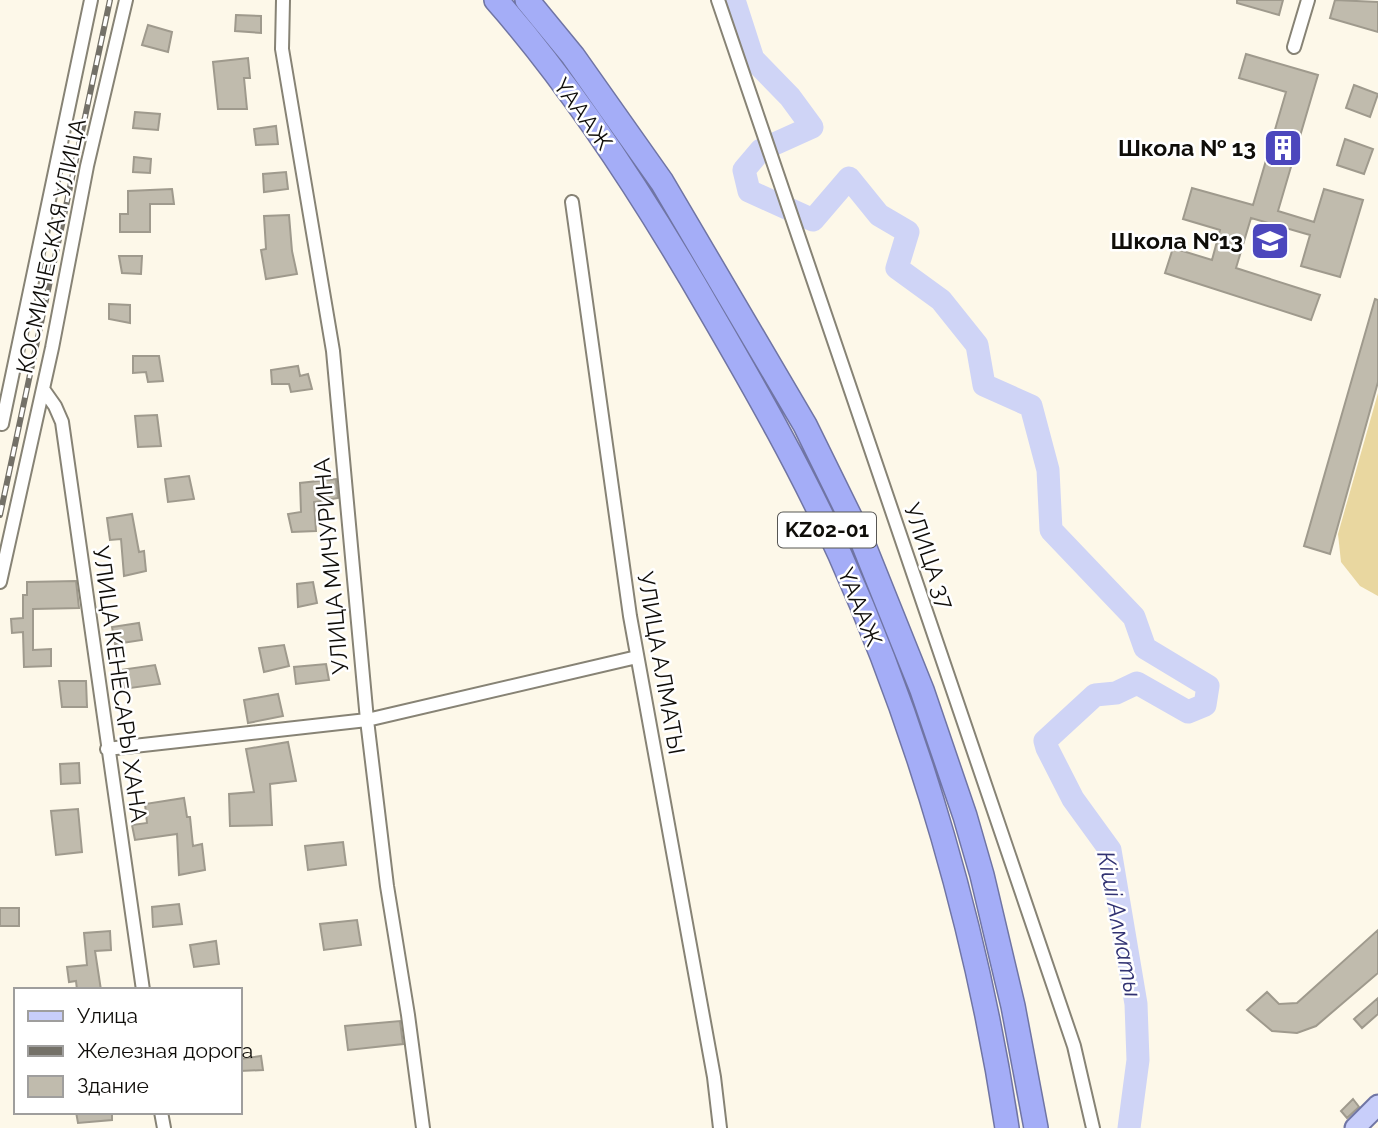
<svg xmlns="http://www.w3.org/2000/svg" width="1378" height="1128" font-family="Raleway,sans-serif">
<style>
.green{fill:#e9d7a0}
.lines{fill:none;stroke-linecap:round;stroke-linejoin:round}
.river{stroke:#cfd4f6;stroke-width:23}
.building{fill:#c0bbad;stroke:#9f9a8d;stroke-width:2}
.street-casing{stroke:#878375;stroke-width:16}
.primary-casing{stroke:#7075a4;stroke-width:23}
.highway-casing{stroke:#7075a4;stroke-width:26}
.street{stroke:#fff;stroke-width:12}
.primary{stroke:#c8cefa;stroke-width:19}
.highway{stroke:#a4adf7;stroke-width:23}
.rail-casing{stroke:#747168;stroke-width:6}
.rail{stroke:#fff;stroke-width:3.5;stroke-dasharray:10;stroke-linecap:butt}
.labels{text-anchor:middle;stroke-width:5;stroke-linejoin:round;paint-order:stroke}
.shield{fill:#fff;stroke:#575653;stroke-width:2}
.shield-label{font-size:21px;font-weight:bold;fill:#0f0d09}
.street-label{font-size:23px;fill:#0f0d09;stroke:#fff}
.poi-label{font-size:23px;font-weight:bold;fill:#0f0d09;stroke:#fff;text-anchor:end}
.water-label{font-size:24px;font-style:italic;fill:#313272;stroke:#fff}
</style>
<rect width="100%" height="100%" fill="#fdf8e9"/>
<!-- green -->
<path class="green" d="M1378,393V596L1360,586L1341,562L1338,534Z"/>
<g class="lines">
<!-- river -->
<path class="river" d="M734,0L753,59L790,97L812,127L761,150L744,170L749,191L813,220L849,178L879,215L908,232L897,268L941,300L977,345L984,385L1031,406L1048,470L1051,530L1134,617L1145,648L1208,686L1205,705L1188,712L1137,683L1116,693L1095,695L1045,741L1047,748L1073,799L1110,850L1136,1004L1138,1060L1129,1128"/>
</g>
<!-- building -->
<path class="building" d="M1237,0H1283L1279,15L1237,3Z
M1335,0L1378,2V32L1330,18Z
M236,15L261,16V33L235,31Z
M148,25L172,32L168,52L142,45Z
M1246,54L1318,75L1278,211L1314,222L1324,189L1363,200L1340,277L1301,266L1310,235L1251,218L1236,268L1320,295L1311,320L1165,273L1173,248L1212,260L1220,230L1183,219L1192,188L1253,205L1286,92L1239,78Z
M248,58L250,78H244L247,109H218L213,62Z
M1354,85L1378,94L1370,117L1346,108Z
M135,112L160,114L158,130L133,128Z
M276,126L278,144L256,145L254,129Z
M1345,139L1373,149L1364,174L1337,165Z
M134,157L151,159L150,173L133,172Z
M286,172L288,189L264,192L263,174Z
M172,189L174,204H150V232H120V214H128V191Z
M289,215L292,251L297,274L266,279L261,250L266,249L264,216Z
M119,256H142L141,274L122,273Z
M1375,299L1378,300V382L1330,554L1304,546Z
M109,304L130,305V323L109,319Z
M133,356H159L163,381L148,382L146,372L133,373Z
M298,366L300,376L308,374L312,389L291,392L289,384H272L271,370Z
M157,415L161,446L138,447L135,416Z
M189,476L194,499L168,502L165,479Z
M336,479L338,498L314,502L316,531L292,532L288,514L301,512L300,483Z
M132,514L139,552L144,551L146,571L124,576L121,539L110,540L107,518Z
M76,581L79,608L33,609V650L51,649V666L24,667L23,632L12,633L11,619L23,618V595H27V582Z
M313,582L317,603L298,607L297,584Z
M139,623L142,640L115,644L112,627Z
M284,645L289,666L264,672L259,648Z
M326,664L329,680L296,684L294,667Z
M155,665L160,684L123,689L120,670Z
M59,681H86L87,707H62Z
M278,694L283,716L248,723L244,700Z
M288,742L296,781L270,784L272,825L230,826L229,794L254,792L246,749Z
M79,763L80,783L61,784L60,764Z
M184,798L187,817H190L193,846L202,844L205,870L179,875L177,834L135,840L132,825L147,823L145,804Z
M78,809L82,852L56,855L51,811Z
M343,842L346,865L308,870L305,846Z
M179,904L182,924L153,927L152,907Z
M0,908H19V926H0Z
M357,920L361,945L324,950L320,924Z
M1378,930V973L1316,1026L1297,1033L1272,1031L1247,1010L1267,992L1279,1004L1297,1003Z
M110,931L111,950L95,951L101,990H77L76,981L69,982L67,967L87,965L84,933Z
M216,941L219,964L194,967L190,945Z
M1378,998V1014L1362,1028L1354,1019Z
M400,1021L403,1044L348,1050L345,1026Z
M261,1056L263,1070L240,1071V1059Z
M1353,1099L1359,1107L1347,1118L1341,1111Z
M76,1112H112V1120L78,1123Z"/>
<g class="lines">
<!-- street casing -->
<g class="street-casing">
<path id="street" d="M283,0L282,49L333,351L367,720L387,886L408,1015L423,1128
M718,0L1074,1046L1093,1128
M1294,47L1308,0
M572,202L630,616L714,1077L720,1128
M43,389L55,406L62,422L143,990
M0,423L2,424L91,0
M0,582L52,348L87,166L126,0
M107,749L367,720L637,657
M161,1112L164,1128"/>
</g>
<!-- primary casing -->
<g class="primary-casing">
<path id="primary" d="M1355,1128L1378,1105"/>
</g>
<!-- highway casing -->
<g class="highway-casing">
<path id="highway" d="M496,0C577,92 649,205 710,311C756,390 802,471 840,555C920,733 978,936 1007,1128
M527,0L573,56L662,182L805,425L863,543L922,690L965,816L982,875L1013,1006L1036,1128"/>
</g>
<!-- street -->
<use href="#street" class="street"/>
<!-- primary -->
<use href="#primary" class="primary"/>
<!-- highway -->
<use href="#highway" class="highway"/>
<!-- rail casing -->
<g class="rail-casing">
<path id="rail" d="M0,515L110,0"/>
</g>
<!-- rail -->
<use href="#rail" class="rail"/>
</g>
<!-- icons -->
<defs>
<g id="building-square" transform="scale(2.0125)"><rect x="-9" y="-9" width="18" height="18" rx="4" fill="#4c47bd" stroke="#fff"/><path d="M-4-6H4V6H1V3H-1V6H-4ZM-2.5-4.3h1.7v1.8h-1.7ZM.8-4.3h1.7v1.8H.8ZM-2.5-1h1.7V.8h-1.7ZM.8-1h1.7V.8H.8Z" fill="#fff"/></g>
<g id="school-square" transform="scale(2.0125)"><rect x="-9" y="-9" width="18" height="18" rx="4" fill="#4c47bd" stroke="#fff"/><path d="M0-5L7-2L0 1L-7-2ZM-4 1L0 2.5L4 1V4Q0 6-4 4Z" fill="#fff"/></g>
</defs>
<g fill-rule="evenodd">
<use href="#building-square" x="1283" y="148"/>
<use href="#school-square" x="1270" y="241"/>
</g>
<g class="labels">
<!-- shield labels -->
<rect class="shield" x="778" y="512.5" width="98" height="35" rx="5"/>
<g class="shield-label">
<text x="827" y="537">KZ02-01</text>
</g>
<!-- street labels -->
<g class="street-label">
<text transform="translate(583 114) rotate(54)" y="8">ҮАААЖ</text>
<text transform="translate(51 246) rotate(-78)" y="8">КОСМИЧЕСКАЯ УЛИЦА</text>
<text transform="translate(929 556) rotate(71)" y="8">УЛИЦА 37</text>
<text transform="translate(331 566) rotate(-95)" y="8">УЛИЦА МИЧУРИНА</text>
<text transform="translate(860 607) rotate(68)" y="8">ҮАААЖ</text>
<text transform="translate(661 663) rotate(80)" y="8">УЛИЦА АЛМАТЫ</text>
<text transform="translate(120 684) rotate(82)" y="8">УЛИЦА КЕНЕСАРЫ ХАНА</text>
</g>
<!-- poi labels -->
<g class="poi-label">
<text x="1256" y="156">Школа № 13</text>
<text x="1243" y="249">Школа №13</text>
</g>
<!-- water labels -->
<g class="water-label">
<text transform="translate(1119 924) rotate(79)" y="8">Кіші Алматы</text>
</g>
</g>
<!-- legend -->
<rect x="14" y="988" width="228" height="126" fill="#ffffff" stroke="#9f9e9d" stroke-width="2"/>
<rect x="28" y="1011" width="35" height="10" fill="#c8cefa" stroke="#9f9e9d" stroke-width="2"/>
<text x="77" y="1023" font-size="21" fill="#0f0d09">Улица</text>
<rect x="28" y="1046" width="35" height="10" fill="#747168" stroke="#9f9e9d" stroke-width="2"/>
<text x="77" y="1058" font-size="21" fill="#0f0d09">Железная дорога</text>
<rect x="28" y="1076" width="35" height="21" fill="#c0bbad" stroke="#9f9e9d" stroke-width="2"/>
<text x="77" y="1093" font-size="21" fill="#0f0d09">Здание</text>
</svg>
